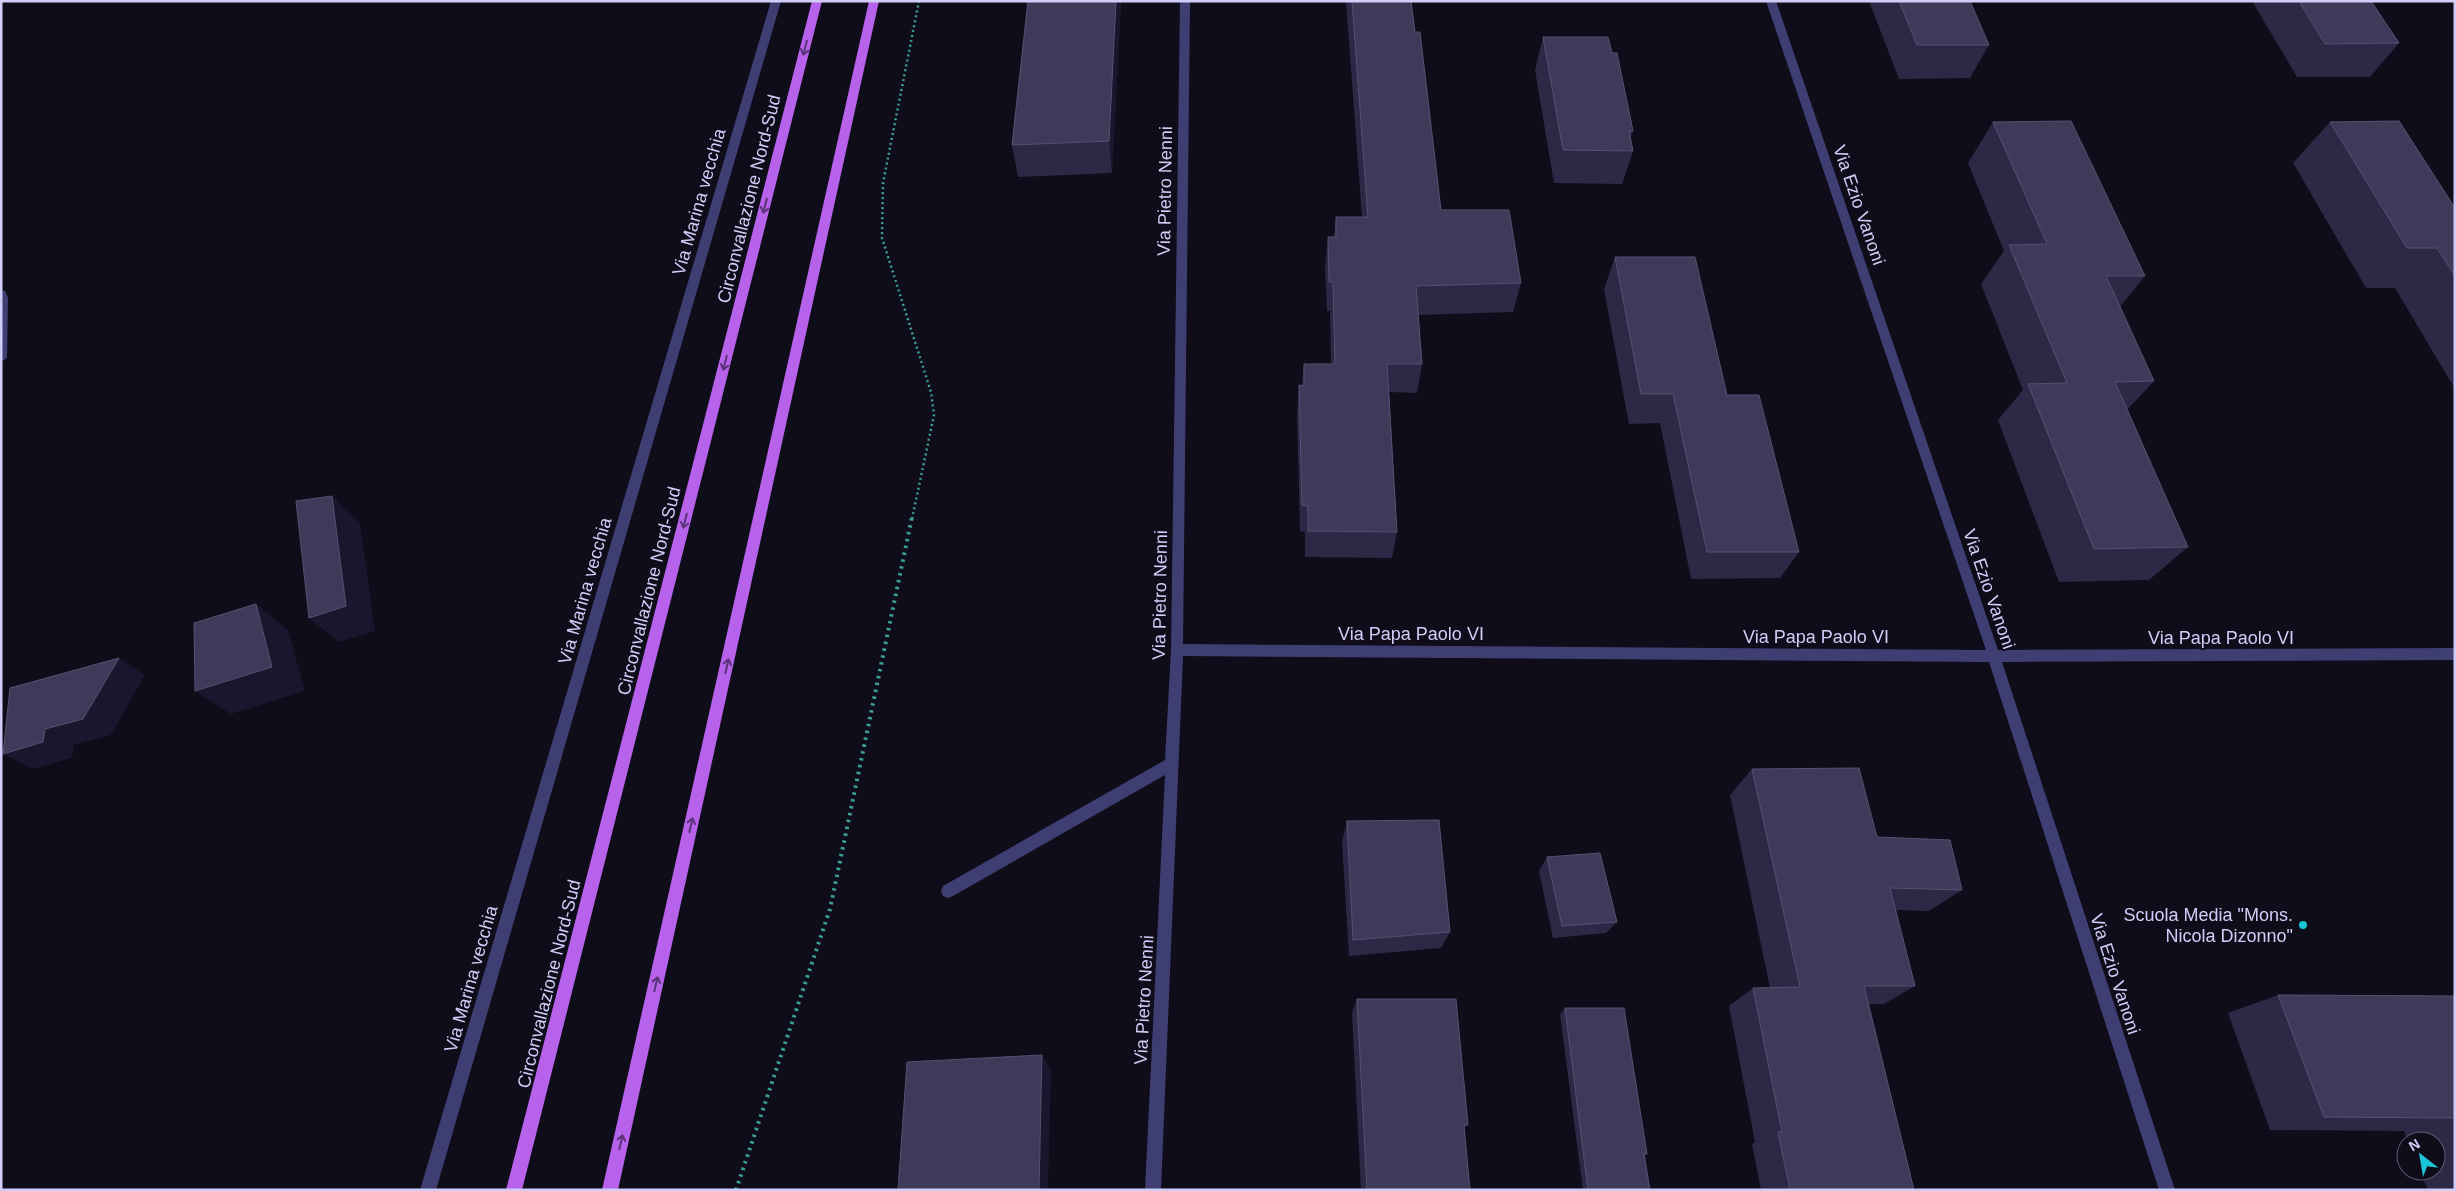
<svg xmlns="http://www.w3.org/2000/svg" width="2456" height="1191" font-family="Helvetica,sans-serif">
<style>
.lines{fill:none;stroke-linecap:round;stroke-linejoin:round}
.path-far1{stroke:#3b9e97;stroke-width:2.5;stroke-dasharray:2 3;stroke-linecap:butt}
.path{stroke:#3b9e97;stroke-width:4;stroke-dasharray:2.5 4.5;stroke-linecap:butt}
.minor{fill:#3f3e73;fill-rule:evenodd}
.major{fill:#b662ea;fill-rule:evenodd}
.wall{fill:#2d2846}
.shaded-wall{fill:#1a162d}
.building{fill:#3f3a59;stroke:#565172}
.oneway{stroke:#5a3378}
.poi-dot{fill:#1cc5d5;stroke:#0f0d1a;stroke-width:2}
.labels{text-anchor:middle;stroke-width:4;stroke-linejoin:round;paint-order:stroke}
.street-label{font-size:18px;fill:#d1cdf8;stroke:#0f0d1a}
.poi-label{font-size:18px;fill:#d1cdf8;stroke:#0f0d1a;text-anchor:end}
</style>
<rect width="100%" height="100%" fill="#0f0d1a"/>
<g class="lines">
<!-- path-far1 -->
<path class="path-far1" d="M912,519L934,415L931,392L882,238L883,183L919,1"/>
<!-- path -->
<path class="path" d="M736,1190L830,909L912,517"/>
<!-- minor -->
<path class="minor" d="M771,1H781L436,1190H420Z
M1180,1H1190L1183,644L1986,650L1766,1H1776L1998,650L2455,648V660L2002,662L2175,1190H2159L1989,662L1183,656L1161,1190H1145L1165,775L953,896L948,898L943,896L941,891L943,886L1165,760L1171,650Z
M1,290L5,291L8,298L7,358L1,362Z"/>
<!-- major -->
<path class="major" d="M812,1H822L522,1190H506Z
M869,1H879L618,1190H602Z"/>
</g>
<!-- wall -->
<path class="wall" d="M1028,1H1121L1112,173L1018,177L1012,145Z
M1346,1H1411L1441,210L1521,283L1513,312L1418,315L1422,364L1417,393L1389,392L1397,532L1392,558L1305,557V532L1300,531L1297,413L1299,385L1302,386L1304,364H1331L1330,311H1327L1325,267L1328,237H1334L1336,217H1362Z
M1869,1H1970L1989,45L1970,78L1899,79Z
M2252,1H2371L2399,43L2370,77H2297Z
M1543,37L1633,131L1630,139L1633,151L1622,184L1554,183L1535,70Z
M1993,122L2145,276L2120,307L2154,381L2127,410L2188,547L2149,580L2059,582L1998,420L2023,390L1981,284L2004,251L1968,163Z
M2330,122L2455,208V389L2395,288H2366L2293,163Z
M1615,257L1727,395L1799,552L1780,578L1691,579L1660,423L1629,424L1604,289Z
M1752,769L1877,837L1962,890L1929,911L1896,910L1915,986L1884,1004H1869L1914,1190H1761L1752,1144L1755,1142L1729,1006L1753,988H1770L1730,795Z
M1347,821L1450,932L1441,948L1349,956L1342,841Z
M1547,857L1617,922L1606,933L1553,938L1539,871Z
M2278,995L2455,996V1190H2428L2420,1171H2436V1141H2408L2404,1131L2270,1130L2228,1013Z
M1357,999L1468,1125L1464,1128L1470,1190H1361L1352,1013Z
M1565,1008L1647,1154L1645,1155L1650,1190H1583L1560,1014Z"/>
<!-- shaded-wall -->
<path class="shaded-wall" d="M1116,1H1121L1112,173L1109,141Z
M332,496L360,523L375,631L339,642L309,618Z
M256,604L288,630L305,691L231,714L195,691Z
M119,658L145,675L111,735L74,745L72,758L33,769L3,754L45,729Z
M1042,1055L1051,1070L1048,1190H1039Z"/>
<!-- building -->
<path class="building" d="M1028,1H1116L1109,141L1012,145Z
M1352,1H1411L1415,32H1420L1441,210H1509L1521,283L1416,286L1422,364H1387L1397,532L1308,531V506L1302,505L1299,385L1304,386V364H1335L1333,282H1329L1328,237H1336V217H1368Z
M1899,1H1970L1989,45H1917Z
M2299,1H2371L2399,43L2325,44Z
M1543,37H1608L1612,53H1617L1633,131H1629L1633,151L1563,150Z
M2071,121L2145,276H2106L2154,381L2115,382L2188,547L2094,549L2028,384L2067,383L2009,245L2047,244L1993,122Z
M2399,121L2455,208V276L2437,248H2407L2330,122Z
M1615,257H1695L1727,395H1759L1799,552H1707L1673,394H1641Z
M332,496L346,606L309,618L296,501Z
M256,604L272,667L195,691L194,623Z
M119,658L83,719L45,729L43,742L3,754L10,688Z
M1859,768L1877,837L1950,840L1962,890L1890,888L1915,986H1864L1914,1190H1790L1778,1132H1782L1753,988L1800,987L1752,769Z
M1439,820L1450,932L1353,940L1347,821Z
M1600,853L1617,922L1562,926L1547,857Z
M2278,995L2455,996V1118L2324,1117Z
M1357,999H1456L1468,1125H1464L1470,1190H1367Z
M1565,1008H1624L1647,1154H1644L1650,1190H1588Z
M1042,1055L1039,1190H898L907,1062Z"/>
<!-- one-way arrows -->
<defs><path id="oneway-shaft" d="M-6 0H5M1.5-3L5.5 0L1.5 3" fill="none" stroke-width="1.6" stroke-linecap="round" stroke-linejoin="round" transform="scale(1.25)"/></defs>
<g class="oneway">
<use href="#oneway-shaft" transform="translate(805 48) rotate(104)"/>
<use href="#oneway-shaft" transform="translate(765 206) rotate(104)"/>
<use href="#oneway-shaft" transform="translate(725 363) rotate(104)"/>
<use href="#oneway-shaft" transform="translate(685 521) rotate(104)"/>
<use href="#oneway-shaft" transform="translate(727 666) rotate(-77)"/>
<use href="#oneway-shaft" transform="translate(691 825) rotate(-77)"/>
<use href="#oneway-shaft" transform="translate(656 984) rotate(-77)"/>
<use href="#oneway-shaft" transform="translate(621 1142) rotate(-77)"/>
</g>
<!-- markers -->
<circle class="poi-dot" cx="2303" cy="925" r="5"/>
<g class="labels">
<!-- street labels -->
<g class="street-label">
<text transform="translate(1165 191) rotate(-89)" y="6">Via Pietro Nenni</text>
<text transform="translate(749 199) rotate(-76)" y="6">Circonvallazione Nord-Sud</text>
<text transform="translate(699 202) rotate(-74)" y="6">Via Marina vecchia</text>
<text transform="translate(1859 205) rotate(71)" y="6">Via Ezio Vanoni</text>
<text transform="translate(1989 589) rotate(71)" y="6">Via Ezio Vanoni</text>
<text transform="translate(585 591) rotate(-74)" y="6">Via Marina vecchia</text>
<text transform="translate(649 591) rotate(-76)" y="6">Circonvallazione Nord-Sud</text>
<text transform="translate(1160 595) rotate(-89)" y="6">Via Pietro Nenni</text>
<text x="1411" y="640">Via Papa Paolo VI</text>
<text x="1816" y="643">Via Papa Paolo VI</text>
<text x="2221" y="644">Via Papa Paolo VI</text>
<text transform="translate(2115 974) rotate(72)" y="6">Via Ezio Vanoni</text>
<text transform="translate(471 979) rotate(-74)" y="6">Via Marina vecchia</text>
<text transform="translate(549 984) rotate(-76)" y="6">Circonvallazione Nord-Sud</text>
<text transform="translate(1144 1000) rotate(-87)" y="6">Via Pietro Nenni</text>
</g>
<!-- poi labels -->
<g class="poi-label">
<text x="2293" y="921">Scuola Media "Mons.<tspan x="2293" dy="21">Nicola Dizonno"</tspan></text>
</g>
</g>
<!-- border -->
<rect width="2456" height="1191" fill="none" stroke="#d1cdf8" stroke-width="5"/>
<!-- north arrow -->
<g transform="translate(2421 1156) rotate(329)"><circle r="24" fill="#0f0d1a" stroke="#5d5a73"/>
<path d="M0-4L9 19L0 12L-9 19Z" fill="#1cc5d5"/>
<text y="-8" font-size="14" font-weight="bold" text-anchor="middle" fill="#d1cdf8">N</text>
</g>
</svg>
